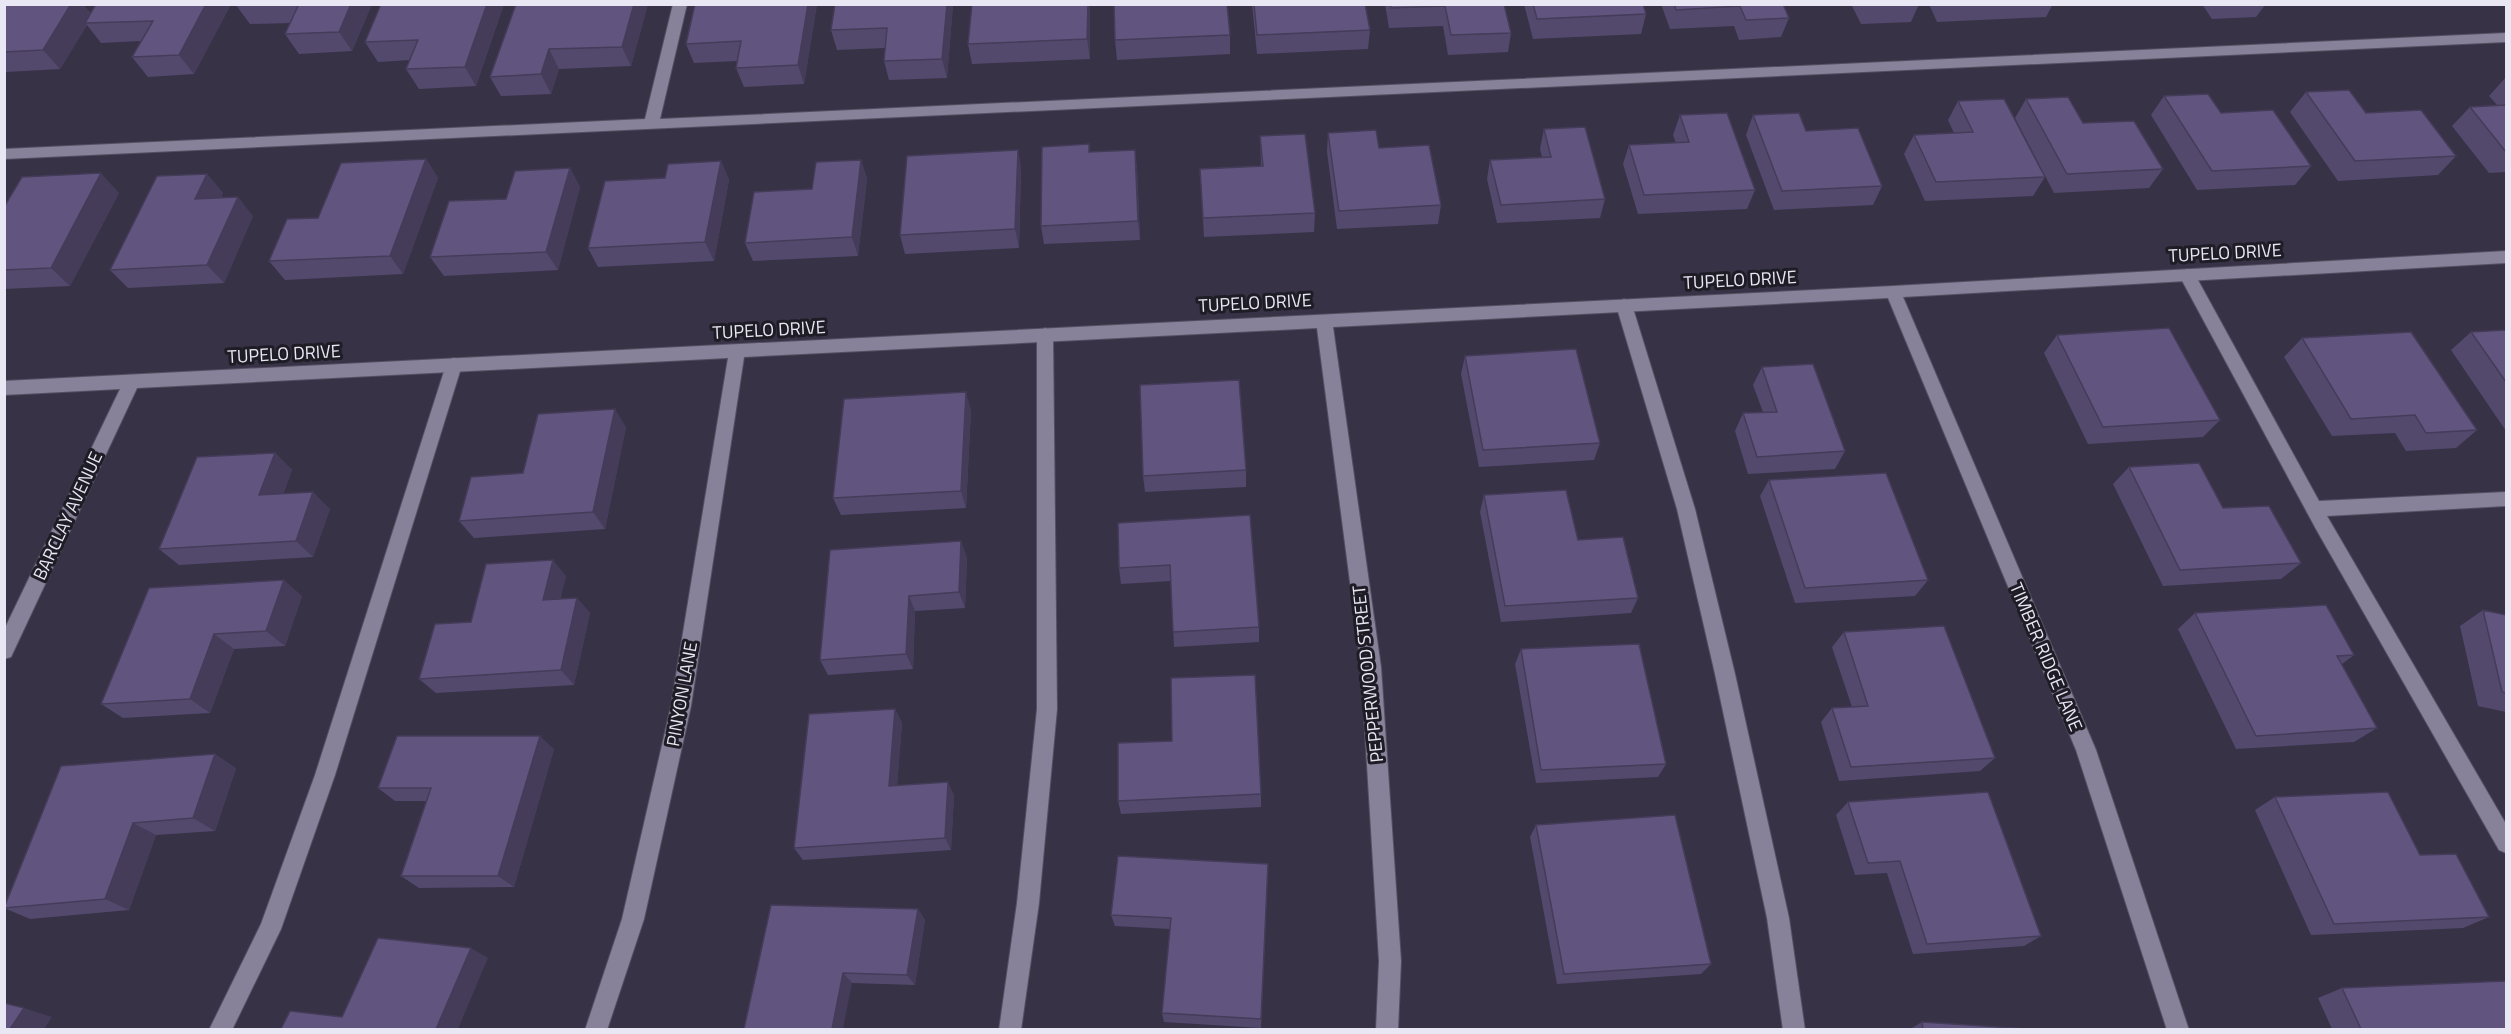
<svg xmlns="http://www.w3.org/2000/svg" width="2511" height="1034" font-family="'Titillium Web',sans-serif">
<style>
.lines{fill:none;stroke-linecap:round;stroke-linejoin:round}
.lane-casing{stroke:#544f61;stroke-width:2}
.street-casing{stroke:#544f61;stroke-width:2}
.lane{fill:#88819a;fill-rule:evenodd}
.street{fill:#88819a;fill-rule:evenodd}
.wall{fill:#53496d}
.shaded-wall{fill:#443c59}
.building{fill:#61557f;stroke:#443c59;stroke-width:1.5}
.labels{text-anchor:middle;stroke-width:6;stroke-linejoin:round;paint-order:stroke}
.street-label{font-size:18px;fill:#eae7f5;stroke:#1e1c25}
</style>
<rect width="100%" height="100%" fill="#383247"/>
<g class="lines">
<!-- lane casing -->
<g class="lane-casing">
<path id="lane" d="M673,4H687L660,119L2506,33V42L4,159V149L645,119Z
M2187,269L2193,271L2319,501L2506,492V506L2327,516L2506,824V853L2499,850L2316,529L2179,275Z
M1624,299L1632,305L1695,509L1735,674L1789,918L1805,1030H1783L1767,918L1715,674L1677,509L1616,305Z
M1045,328L1053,334L1057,709L1039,903L1021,1030H999L1017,903L1037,709V334Z
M454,358L460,360L462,365L335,775L281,929L232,1030H209L261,924L315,775L446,365L448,360Z"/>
</g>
<!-- street casing -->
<g class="street-casing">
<path id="street" d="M2506,251V263L1903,297L2096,750L2189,1030H2167L2076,750L1888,298L1333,327L1381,667L1401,961L1398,1030H1376L1379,961L1361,667L1317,328L744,357L691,706L644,919L607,1030H585L622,919L671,706L728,358L137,388L11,657L4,659V630L120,389L4,395V381L1893,286Z"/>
</g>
<!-- lane -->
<use href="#lane" class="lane"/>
<!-- street -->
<use href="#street" class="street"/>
</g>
<!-- wall -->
<path class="wall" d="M4,4H83L91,14L96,4H231L194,74L148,77L132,57L141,41L101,43L87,25L60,69L6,72L4,74Z
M372,4L352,51L299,54L285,34L290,23L250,24L236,5Z
M381,4H504L476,86L419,89L406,69L410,60L378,62L365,42Z
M648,4L631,66L559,69L551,94L501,96L490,77Z
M695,4H817L804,84L744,87L736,68L737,61L694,63L686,44Z
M835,4H953L947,78L889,80L884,61L885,48L837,50L831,30Z
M972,4H1090V59L972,64L968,44Z
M1252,4H1365L1370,30L1368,49L1257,54Z
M1385,4H1504L1511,33L1508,52L1448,55L1443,26L1389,28Z
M1524,4H1643L1646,14L1641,34L1533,39Z
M1661,4H1783L1789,18L1781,37L1739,40L1734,26L1670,29Z
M1851,4H1919L1911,22L1861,24Z
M1929,4H2053L2046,17L1937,22Z
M2202,4H2270L2265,5L2256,17L2212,19Z
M1230,35V54L1117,60L1115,40Z
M2506,77V172L2489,173L2452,126L2470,107L2497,105L2489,96Z
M2306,92L2366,113L2456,156L2438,175L2338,181L2290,112Z
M2164,96L2221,113L2311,166L2295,185L2197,190L2151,115Z
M2026,99L2083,123L2163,169L2149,188L2054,193L2015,118Z
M1958,101L2045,177L2033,196L1925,201L1904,154L1914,135L1954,133L1948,120Z
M1680,115L1755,190L1747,209L1638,214L1623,164L1629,145L1676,143L1673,135Z
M1753,115L1806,131L1882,186L1873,205L1774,210L1746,135Z
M1544,129L1605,199L1600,218L1497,223L1487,179L1490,160L1542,157L1540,149Z
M1328,133L1379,148L1441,205L1438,224L1337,229L1327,152Z
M1260,136L1315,213L1314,232L1204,237L1200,169L1261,166Z
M1089,144L1090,152L1135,150L1137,169L1140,240L1044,244L1041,226Z
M1018,150L1021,169L1019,248L905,254L900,235Z
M426,159L438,178L403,274L285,280L269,261L318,218Z
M861,160L867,179L858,256L753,261L745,243L812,189Z
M721,161L729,180L714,261L598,267L588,248L665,178Z
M570,168L580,187L558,270L444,276L430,257L506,199Z
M207,174L223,193L221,198L253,216L224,283L128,288L110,270Z
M119,193L70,286L4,289V207Z
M2506,330V431L2451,350L2471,332Z
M2057,335L2220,420L2203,437L2088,444L2044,353Z
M2302,338L2477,430L2456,448L2406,451L2395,433L2332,436L2284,357Z
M1465,356L1600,443L1594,460L1479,467L1461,374Z
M1762,367L1845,451L1835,469L1748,474L1735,431L1743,413L1763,412L1753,385Z
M971,410L966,508L841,515L833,498Z
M626,427L605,529L474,538L459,521L523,473Z
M275,453L292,470L283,494L330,509L313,557L179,565L159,549Z
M2129,467L2223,508L2301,563L2281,579L2163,586L2113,484Z
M1246,470V487L1145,492L1143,476Z
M1769,480L1928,580L1915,596L1795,603L1760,496Z
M1484,495L1578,540L1638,598L1631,613L1501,622L1480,512Z
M1118,523L1259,627V642L1174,647L1171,581L1121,584L1119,568Z
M830,550L967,557L965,608L915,611L913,669L828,675L820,660Z
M566,576L560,599L577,598L590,613L574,685L436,693L419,679L471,622Z
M149,588L302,596L285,646L234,649L210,713L123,718L101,704Z
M2483,610L2506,615V712L2478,706L2460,626Z
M2195,613L2354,655L2342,664L2377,728L2354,742L2236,749L2178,629Z
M1844,632L1995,758L1980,771L1839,781L1821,722L1832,708L1852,707L1832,647Z
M1521,649L1666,764L1658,777L1536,783L1515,664Z
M895,709L902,723L897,785L954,795L951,850L803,860L794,848Z
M554,749L514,887L419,888L401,876L426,801H395L378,788Z
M61,766L236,768L215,831L156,835L129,910L30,919L4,908Z
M1261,794V807L1121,814L1118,801Z
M2275,797L2489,917L2463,928L2311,935L2255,810Z
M1848,802L2041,936L2024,946L1913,954L1887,873L1855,875L1836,815Z
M1536,825L1711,964L1701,974L1557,984L1530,837Z
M1268,864L1261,1028L1164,1022L1162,1013L1170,929L1115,926L1111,915Z
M771,905L918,909L925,920L915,985L852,983Z
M2342,988L2506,1029H2332L2318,998Z
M1922,1022L2027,1029H1910Z"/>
<!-- shaded-wall -->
<path class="shaded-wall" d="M71,4H83L92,16L85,23L87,25L60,69L43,50Z
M206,4H231L194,74L179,55Z
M351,4H372L352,51L339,32Z
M487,4H504L476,86L465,67Z
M634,4H648L631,66L622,47Z
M808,4H817L804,84L798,65Z
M947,4H953L947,78L942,59Z
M1088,4H1090V59L1087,39Z
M549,49L559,69L551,94L541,74Z
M1018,150L1021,169L1019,248L1015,229Z
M1135,150L1137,169L1140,240L1138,221Z
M426,159L438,178L403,274L390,256Z
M861,160L867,179L858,256L852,237Z
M721,161L729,180L714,261L705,242Z
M570,168L580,187L558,270L546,252Z
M101,173L119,193L70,286L51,268Z
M207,174L223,193L212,218L195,199Z
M238,197L253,216L224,283L207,265Z
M966,392L971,410L966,508L961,491Z
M615,409L626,427L605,529L593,512Z
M275,453L292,470L277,512L259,495Z
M313,492L330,509L313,557L296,541Z
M961,541L967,557L965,608L959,592Z
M553,560L566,576L557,615L543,600Z
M284,580L302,596L285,646L266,631Z
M909,596L915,611L913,669L906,654Z
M577,598L590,613L574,685L561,670Z
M214,634L234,649L210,713L190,699Z
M895,709L902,723L896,799L889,786Z
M540,736L554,749L514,887L498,876Z
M215,754L236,768L215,831L193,818Z
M948,782L954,795L951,850L945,838Z
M133,823L156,835L129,910L105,899Z
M918,909L925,920L915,985L907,975Z
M471,948L488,958L458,1029H436Z
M843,973L852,983L843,1029H832Z
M24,1008L52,1017L44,1029H10Z"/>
<!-- building -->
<path class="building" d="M4,4H71L43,50L4,52Z
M96,4H206L179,55L132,57L153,21L85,23Z
M299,4H351L339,32L285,34Z
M381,4H487L465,67L406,69L418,40L365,42Z
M516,4H634L622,47L549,49L541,74L490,77Z
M695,4H808L798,65L736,68L741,41L686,44Z
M835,4H947L942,59L884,61L887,28L831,30Z
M972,4H1088L1087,39L968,44Z
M1114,4H1227L1230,35L1115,40Z
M1254,4H1365L1370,30L1257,35Z
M1390,4H1504L1511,33L1451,35L1445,6L1391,8Z
M1533,4H1643L1646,14L1537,19Z
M1674,4H1783L1789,18L1746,20L1740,6L1676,10Z
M2349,90L2366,113L2421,110L2456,156L2355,161L2306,92Z
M2208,94L2221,113L2273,110L2311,166L2212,171L2164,96Z
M2068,97L2083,123L2134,121L2163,169L2067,174L2026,99Z
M2004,99L2045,177L1936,182L1914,135L1973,132L1958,101Z
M2506,105V152L2470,107Z
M1727,113L1755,190L1644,195L1629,145L1689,142L1680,115Z
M1799,113L1806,131L1858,128L1882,186L1782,191L1753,115Z
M1585,127L1605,199L1501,205L1490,160L1551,157L1544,129Z
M1376,130L1379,148L1429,145L1441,205L1339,211L1328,133Z
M1305,134L1315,213L1203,218L1200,169L1263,166L1260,136Z
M1089,144V152L1135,150L1138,221L1041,226L1042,147Z
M1018,150L1015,229L900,235L907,156Z
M426,159L390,256L269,261L287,219L318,218L341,163Z
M861,160L852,237L745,243L754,192L812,189L816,162Z
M721,161L705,242L588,248L605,181L665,178L668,164Z
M570,168L546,252L430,257L449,201L506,199L515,171Z
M101,173L51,268L4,270V207L22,177Z
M207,174L195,199L238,197L207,265L110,270L157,176Z
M2169,328L2220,420L2103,427L2057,335Z
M2506,330V382L2471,332Z
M2411,332L2477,430L2426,433L2415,415L2351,419L2302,338Z
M1576,349L1600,443L1483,450L1465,356Z
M1813,364L1845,451L1757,457L1743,413L1777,412L1762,367Z
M1239,380L1246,470L1143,476L1140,385Z
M966,392L961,491L833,498L844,399Z
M615,409L593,512L459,521L471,477L523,473L538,414Z
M275,453L259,495L313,492L296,541L159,549L197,457Z
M2199,463L2223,508L2269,506L2301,563L2180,570L2129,467Z
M1886,473L1928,580L1805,588L1769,480Z
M1566,490L1578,540L1623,537L1638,598L1505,606L1484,495Z
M1250,515L1259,627L1173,632L1170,565L1119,568L1118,523Z
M961,541L959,592L909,596L906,654L820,660L830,550Z
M553,560L543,600L577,598L561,670L419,679L435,624L471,622L486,564Z
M284,580L266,631L214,634L190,699L101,704L149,588Z
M2326,605L2354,655L2337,656L2377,728L2256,736L2195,613Z
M2483,610L2506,615V693L2502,692Z
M1944,626L1995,758L1851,767L1832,708L1868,706L1844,632Z
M1639,644L1666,764L1541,770L1521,649Z
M1255,675L1261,794L1118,801V743L1172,741L1171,678Z
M895,709L889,786L948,782L945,838L794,848L809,714Z
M397,736H540L498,876H401L431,788H378Z
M215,754L193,818L133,823L105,899L4,908L61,766Z
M1988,792L2041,936L1927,944L1900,861L1868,863L1848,802Z
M2388,792L2420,855L2456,854L2489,917L2334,924L2275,797Z
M1675,815L1711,964L1564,974L1536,825Z
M1118,856L1268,864L1261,1019L1162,1013L1171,918L1111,915Z
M771,905L918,909L907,975L843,973L832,1029H744Z
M378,938L471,948L436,1029H281L290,1011L342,1017Z
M2506,981V1029H2361L2342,988Z
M4,1003L24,1008L10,1029H4Z
M1922,1022L2027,1029H1923Z"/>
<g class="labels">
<!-- street labels -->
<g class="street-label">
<text transform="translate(2225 253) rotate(-3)" y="6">TUPELO DRIVE</text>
<text transform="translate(1740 280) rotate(-3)" y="6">TUPELO DRIVE</text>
<text transform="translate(1255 303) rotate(-3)" y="6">TUPELO DRIVE</text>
<text transform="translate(769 330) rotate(-3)" y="6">TUPELO DRIVE</text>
<text transform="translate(284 354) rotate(-3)" y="6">TUPELO DRIVE</text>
<text transform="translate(68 516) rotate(-65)" y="6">BARCLAY AVENUE</text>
<text transform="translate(2046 657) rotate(67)" y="6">TIMBER RIDGE LANE</text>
<text transform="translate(1368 674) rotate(-96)" y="6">PEPPERWOOD STREET</text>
<text transform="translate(682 694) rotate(-80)" y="6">PINYON LANE</text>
</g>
</g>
<!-- border -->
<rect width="2511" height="1034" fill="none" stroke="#eae7f5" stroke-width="12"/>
</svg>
